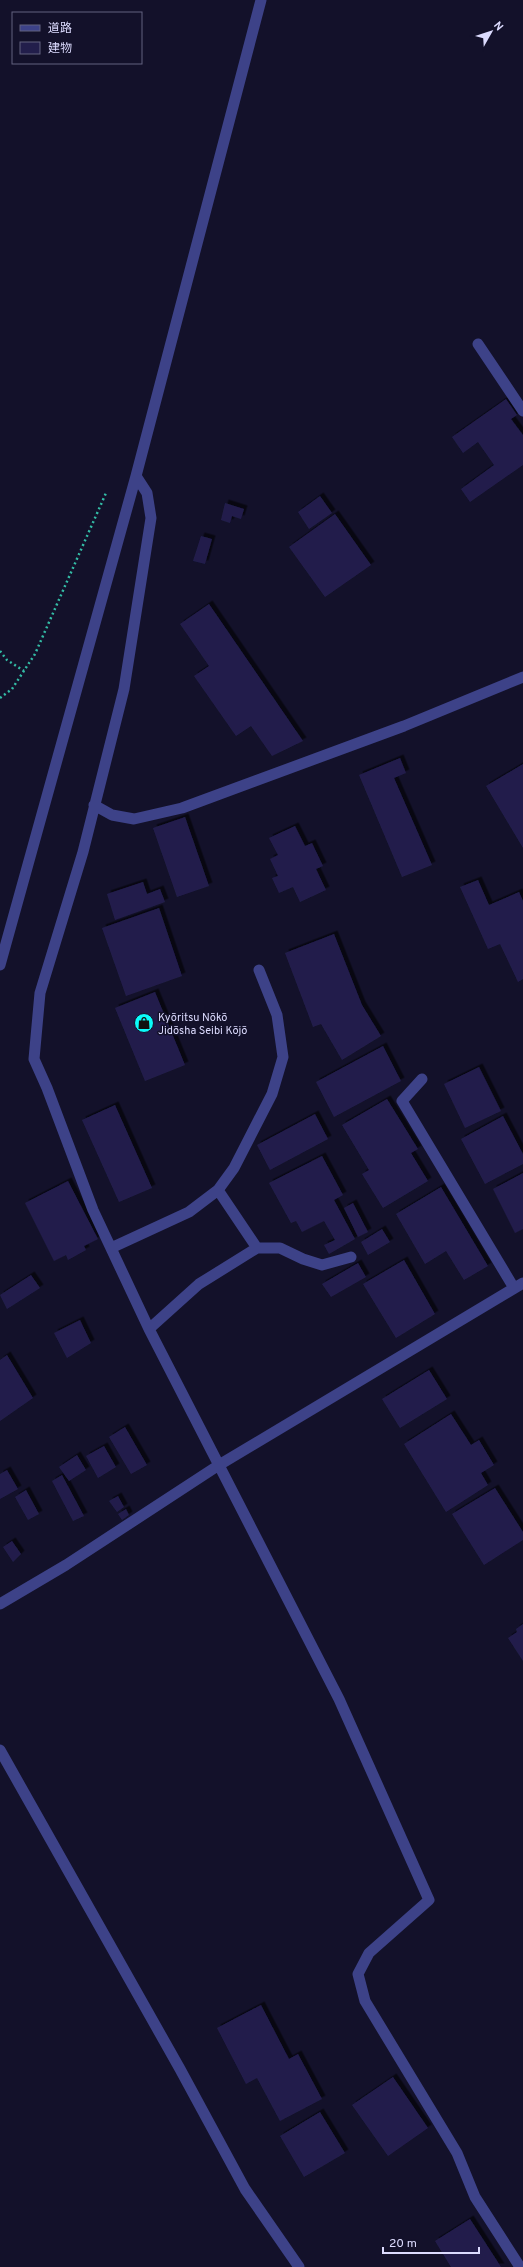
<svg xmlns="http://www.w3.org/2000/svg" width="523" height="2267" font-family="Overpass,'Noto Sans JP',sans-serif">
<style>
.building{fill:#221e4b;filter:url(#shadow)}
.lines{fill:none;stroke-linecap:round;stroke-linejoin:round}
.path{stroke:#33bba5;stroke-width:2.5;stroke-dasharray:2 3;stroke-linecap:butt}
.minor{stroke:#3d4288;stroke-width:11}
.labels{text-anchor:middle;stroke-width:3;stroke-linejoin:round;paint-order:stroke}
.poi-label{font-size:11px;fill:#dcdbfe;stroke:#13112a;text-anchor:start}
</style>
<defs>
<filter id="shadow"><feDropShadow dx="3.5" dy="-3.5" stdDeviation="0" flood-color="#0009"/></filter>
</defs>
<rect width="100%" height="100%" fill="#13112a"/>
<!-- building -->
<path class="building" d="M506,399L517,415L511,419L523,435V465L470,502L461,489L494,465L478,442L463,453L452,437Z
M320,496L332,513L309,529L298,512Z
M225,503L244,509L241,519L232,516L230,523L221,520Z
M335,514L371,565L325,597L289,547Z
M201,536L212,539L205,564L193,561Z
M209,604L303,741L272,756L251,726L236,736L194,676L209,666L180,624Z
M400,758L406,773L394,778L432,865L402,877L359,775Z
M523,764V848L486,786Z
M185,817L209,886L177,897L153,828Z
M295,826L305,846L312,843L323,866L316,869L326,890L300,902L293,887L279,893L272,878L278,876L270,859L278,855L269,838Z
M478,880L489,905L519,892L523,901V979L518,982L500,944L488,949L460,887Z
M143,882L147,894L160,889L165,902L115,920L107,894Z
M159,908L182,976L126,996L102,928Z
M334,934L362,1005L381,1036L342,1060L321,1024L313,1027L285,953Z
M155,992L185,1065L145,1081L115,1008Z
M383,1046L401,1081L334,1117L316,1082Z
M479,1067L501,1111L465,1128L444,1084Z
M387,1099L418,1149L411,1153L428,1181L383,1208L362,1174L369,1170L342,1125Z
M115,1105L152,1188L119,1202L82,1120Z
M315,1114L328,1139L270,1170L257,1145Z
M503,1116L523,1154V1164L485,1184L461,1139Z
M322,1156L343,1195L334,1200L355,1239L329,1254L324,1245L335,1240L324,1221L302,1232L296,1221L291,1223L269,1183Z
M523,1173V1229L515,1233L493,1189Z
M68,1181L98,1239L84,1246L86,1250L68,1260L66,1255L54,1261L25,1203Z
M441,1187L488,1266L464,1280L446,1251L425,1264L396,1214Z
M353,1203L368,1232L358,1237L344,1208Z
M382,1229L390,1242L368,1255L361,1242Z
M404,1260L435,1314L396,1338L363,1284Z
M358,1263L366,1277L331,1297L322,1284Z
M31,1275L40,1288L7,1309L0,1295Z
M80,1320L91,1343L67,1358L54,1333Z
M7,1355L33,1398L0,1421V1360Z
M429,1370L447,1399L400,1428L382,1399Z
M451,1414L471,1445L479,1440L494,1465L481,1473L488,1485L446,1512L404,1444Z
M125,1427L147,1465L131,1474L109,1437Z
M104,1446L116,1467L98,1478L86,1456Z
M77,1455L86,1470L69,1481L59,1467Z
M7,1470L18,1489L0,1499V1474Z
M62,1475L84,1516L73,1521L52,1481Z
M495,1488L523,1532V1540L484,1565L452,1514Z
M26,1490L39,1514L28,1520L15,1497Z
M118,1496L124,1507L117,1512L109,1501Z
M126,1509L129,1515L122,1520L118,1514Z
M12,1541L21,1554L13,1562L3,1547Z
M523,1624V1661L508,1638L517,1632L516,1629Z
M261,2005L289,2059L298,2054L322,2099L280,2121L257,2078L246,2084L217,2028Z
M393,2077L428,2128L388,2156L352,2105Z
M320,2112L345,2153L304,2177L280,2136Z
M470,2219L501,2267H451L435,2241Z"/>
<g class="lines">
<!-- path -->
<path class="path" d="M0,651L7,660L24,671
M0,698L12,689L35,654L106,493"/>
<!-- minor -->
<path class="minor" d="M478,344L523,411
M136,476L147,493L151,518L124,689L83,852L40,993L34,1059L47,1088L93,1210L149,1329L339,1699L429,1900L369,1953L358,1974L365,2001L457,2153L475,2197L520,2267
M94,805L112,815L134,819L182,808L404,726L523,677
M0,965L136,476L261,0
M422,1079L402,1101L514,1288
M218,1190L257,1248
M111,1248L189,1212L218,1190L234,1168L272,1094L283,1057L277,1015L259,970
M149,1329L199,1284L257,1248H280L303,1259L322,1265L351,1257
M0,1604L66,1565L219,1465L523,1283
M0,1750L180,2069L245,2189L299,2267"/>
</g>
<!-- icons -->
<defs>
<g id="shop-disc" transform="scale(1)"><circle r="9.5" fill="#0bfbfa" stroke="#13112a"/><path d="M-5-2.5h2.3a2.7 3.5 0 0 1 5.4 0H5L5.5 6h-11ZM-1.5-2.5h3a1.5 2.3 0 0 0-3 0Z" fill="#111"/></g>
</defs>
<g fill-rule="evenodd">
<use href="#shop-disc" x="144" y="1023"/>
</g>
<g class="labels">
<!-- poi labels -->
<g class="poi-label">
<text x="158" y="1021">Kyōritsu Nōkō<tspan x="158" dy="13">Jidōsha Seibi Kōjō</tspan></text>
</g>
</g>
<!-- legend -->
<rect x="12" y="12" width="130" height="52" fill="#13112a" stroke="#63627f"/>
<rect x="20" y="25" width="20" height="6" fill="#3d4288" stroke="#63627f"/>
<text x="48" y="32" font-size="12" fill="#dcdbfe">道路</text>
<rect x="20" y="42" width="20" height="12" fill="#221e4b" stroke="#63627f"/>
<text x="48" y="52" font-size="12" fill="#dcdbfe">建物</text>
<!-- north arrow -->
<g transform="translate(491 32) rotate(51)" stroke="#13112a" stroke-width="3" paint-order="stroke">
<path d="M0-3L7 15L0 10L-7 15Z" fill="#dcdbfe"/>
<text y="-6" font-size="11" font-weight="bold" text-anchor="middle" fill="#dcdbfe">N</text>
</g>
<!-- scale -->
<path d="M383 2247v6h96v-6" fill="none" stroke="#dcdbfe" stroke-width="2"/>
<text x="389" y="2247" font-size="12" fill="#dcdbfe" stroke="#13112a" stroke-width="3" paint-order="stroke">20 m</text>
</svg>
